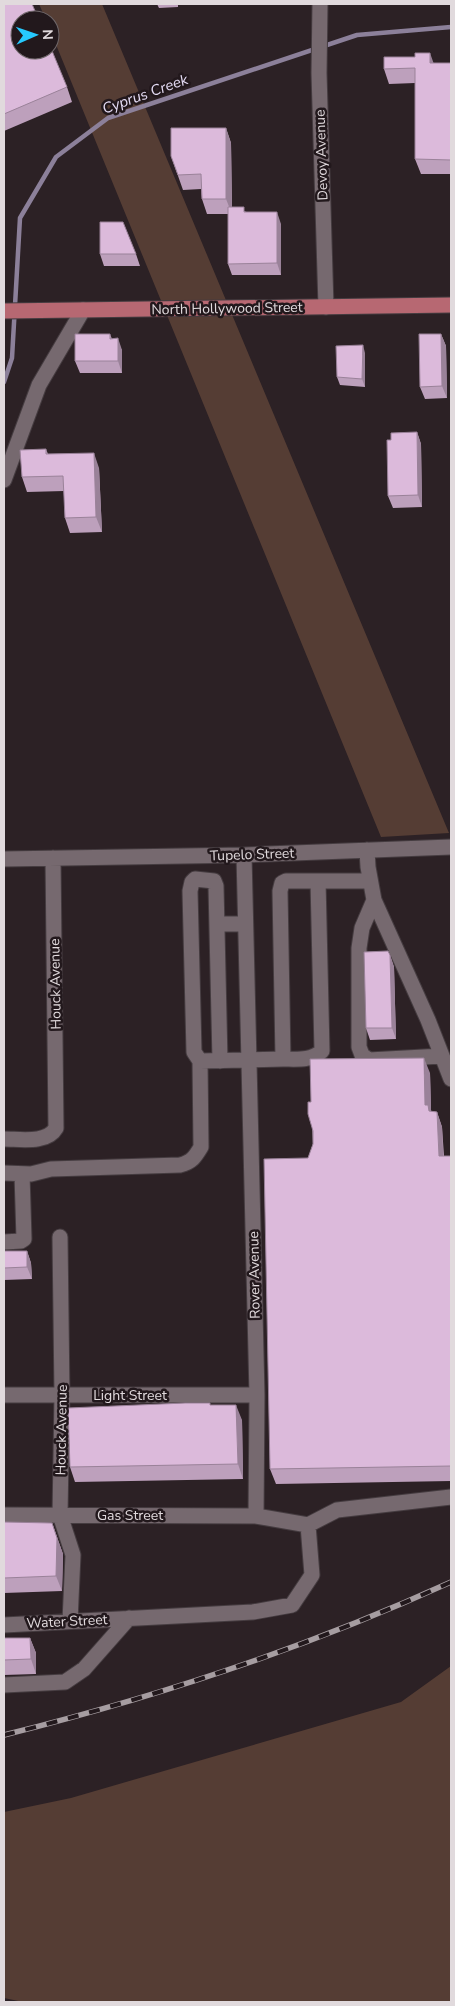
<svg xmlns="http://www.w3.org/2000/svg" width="455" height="2006" font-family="'Nunito Sans',sans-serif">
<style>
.green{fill:#553d34}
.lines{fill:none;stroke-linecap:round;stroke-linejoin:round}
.stream{stroke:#8c809a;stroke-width:4.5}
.minor-casing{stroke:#453c40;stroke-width:17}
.major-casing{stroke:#453c40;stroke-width:17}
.minor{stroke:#76696f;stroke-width:15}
.major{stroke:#b76872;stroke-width:15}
.rail-casing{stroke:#a69da1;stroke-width:5.5}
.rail{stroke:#22181c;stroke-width:4;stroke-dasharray:11;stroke-linecap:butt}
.wall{fill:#bda0bc}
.shaded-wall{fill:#9a8299}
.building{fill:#dcbadb;stroke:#9a8299}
.labels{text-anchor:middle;stroke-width:5;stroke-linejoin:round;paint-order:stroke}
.street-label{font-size:14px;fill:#e1dadd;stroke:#22181c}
.water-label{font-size:15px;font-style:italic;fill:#e5dcf5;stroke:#22181c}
</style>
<rect width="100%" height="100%" fill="#2c2125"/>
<!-- green -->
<path class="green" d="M39,4H102L449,833L381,837L50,30V20H46Z
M451,1666V2002H23L4,1998V1812L71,1798L401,1702Z"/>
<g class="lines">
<!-- stream -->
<path class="stream" d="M4,382L12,358L20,218L56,157L108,118L357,35L451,27"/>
<!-- minor casing -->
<g class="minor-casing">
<path id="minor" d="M320,4L319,73L326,307
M4,480L39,385L83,310
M367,850L368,867L374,900L428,1020L451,1079
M4,859L244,855L451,847
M374,900L362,928L359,948V1047L362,1055L369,1060L442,1056
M217,924H245
M283,1059C297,1059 311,1061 322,1051L318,881
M200,1061L194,1052L190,891L192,882L195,879L214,881L216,886L220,1061
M4,1139C20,1139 47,1144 56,1128L53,858
M4,1173L31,1174L51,1169L180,1165C192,1162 195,1157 201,1147L200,1061L283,1059L280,891L282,883L286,881H370
M60,1237L62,1395L60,1515L73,1555L70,1621
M4,1242L21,1241L24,1239L22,1174
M4,1395H257
M4,1515L256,1516
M308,1525L337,1510L451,1497
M4,1625L253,1612L292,1605L312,1575L308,1525L256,1516L257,1395L244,855
M4,1685L65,1682L84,1669L129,1618"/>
</g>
<!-- major casing -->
<g class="major-casing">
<path id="major" d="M4,311L451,305"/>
</g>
<!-- minor -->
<use href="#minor" class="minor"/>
<!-- major -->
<use href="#major" class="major"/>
<!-- rail casing -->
<g class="rail-casing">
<path id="rail" d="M4,1735C157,1697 308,1647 451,1582"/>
</g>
<!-- rail -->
<use href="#rail" class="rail"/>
</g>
<!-- wall -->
<path class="wall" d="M4,4L67,87L72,102L4,131Z
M157,4H178V7L159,8Z
M434,63H451V174H421L415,159V83L389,84L384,69Z
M226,128L231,143L232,207L281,224V275H232L228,264V214H207L202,199L201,189L183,190L171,156Z
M100,254H136L140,266H104Z
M110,334L112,339L122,350V373H80L75,361Z
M441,334L446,346L447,398L425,399L420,387Z
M365,353V387L340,385L337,377Z
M417,432L421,444L422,507L393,508L388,496Z
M46,449L48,454L99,468L102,532L70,533L65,518L64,491L27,492L22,477Z
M390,955L394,967L396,1039L370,1040L366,1028Z
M430,1073L431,1110V1111L437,1112L442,1127L444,1156H451V1481L276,1484L270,1469L308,1158L313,1144L311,1102Z
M4,1251H27L31,1263L32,1279L4,1280Z
M210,1403V1405L242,1420L243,1479L75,1482L70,1467Z
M4,1522L52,1523L63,1554L62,1591L4,1593Z
M4,1638H30L36,1653V1674L4,1675Z"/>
<!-- shaded-wall -->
<path class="shaded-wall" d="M430,53L435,67L430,63Z
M226,128L231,143L232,214L226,199Z
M277,212L281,224V275L277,263Z
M441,334L446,346L447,398L442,386Z
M118,338L122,350V373L118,361Z
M363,345L365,353V387L362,379Z
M417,432L421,444L422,507L418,495Z
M94,453L99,468L102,532L96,517Z
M390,955L394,967L396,1039L392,1028Z
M424,1058L430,1073L431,1110L434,1120L425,1105Z
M437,1112L442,1127L444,1172L439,1156Z
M27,1251L31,1263L32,1279L27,1267Z
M236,1405L242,1420L243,1479L238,1464Z
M52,1523L63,1554L62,1591L56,1576Z
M30,1638L36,1653V1674L31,1659Z"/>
<!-- building -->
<path class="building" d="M4,4H32L39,20H20V50H50V46L67,87L4,114Z
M415,53H430V63H451V160L415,159V68L384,69V57H415Z
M171,128H226V199H202L201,174L178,175L171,156Z
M228,207H244V212H277V263L228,264Z
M100,222H123L136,254H100Z
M75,334H110V339L118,338V361H75Z
M419,334H441L442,386L420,387Z
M363,345L362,379L337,377L336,346Z
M417,432L418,495L388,496L387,440H391V433Z
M46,449V454L94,453L96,517L65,518L63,476L22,477L20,450Z
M388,951L390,955L392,1028H366L364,952Z
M424,1058L425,1105H428L429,1111L437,1112L439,1156H451V1466L270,1469L264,1159L308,1158L313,1144V1131L308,1114V1102H311L310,1059Z
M4,1251H27V1267L4,1268Z
M185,1403H210V1405H236L238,1464L70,1467L68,1408Z
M4,1522L52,1523L57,1538L56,1576L4,1578Z
M4,1638H30L31,1659L4,1660Z"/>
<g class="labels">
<!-- street labels -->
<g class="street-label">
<text transform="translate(321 155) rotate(-92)" y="5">Devoy Avenue</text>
<text transform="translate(227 308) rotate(-1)" y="5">North Hollywood Street</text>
<text transform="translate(252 854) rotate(-2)" y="5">Tupelo Street</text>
<text transform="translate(55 984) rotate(-91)" y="5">Houck Avenue</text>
<text transform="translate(254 1275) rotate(-91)" y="5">Rover Avenue</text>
<text x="130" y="1400">Light Street</text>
<text transform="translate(61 1430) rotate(-89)" y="5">Houck Avenue</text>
<text x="130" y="1520">Gas Street</text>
<text transform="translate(67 1621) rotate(-3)" y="5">Water Street</text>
</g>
<!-- water labels -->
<g class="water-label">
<text transform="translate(145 94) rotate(-20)" y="5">Cyprus Creek</text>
</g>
</g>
<!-- border -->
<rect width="455" height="2006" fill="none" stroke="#e1dadd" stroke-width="10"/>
<!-- north arrow -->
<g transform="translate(35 35) rotate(88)"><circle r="24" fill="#22181c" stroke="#6e6669"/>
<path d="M0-4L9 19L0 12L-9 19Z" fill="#26c9fe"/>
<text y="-8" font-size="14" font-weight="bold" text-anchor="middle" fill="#e1dadd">N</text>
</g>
</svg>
